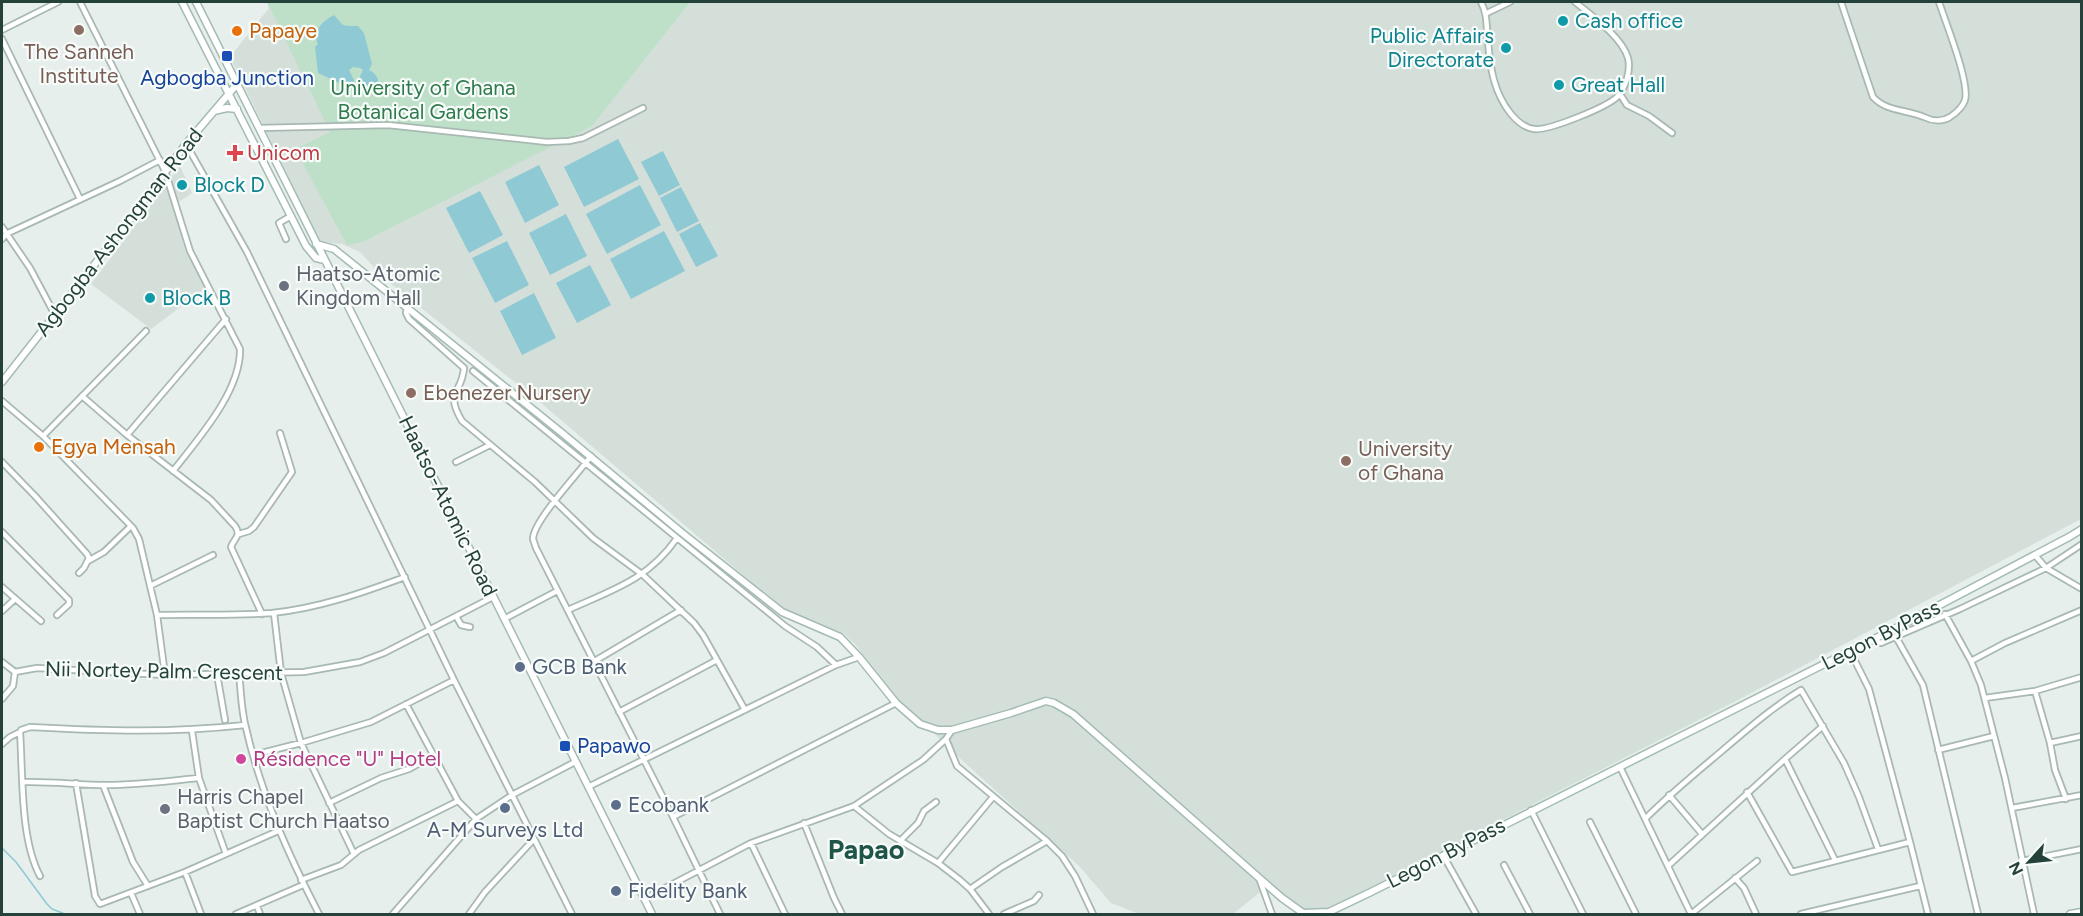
<svg xmlns="http://www.w3.org/2000/svg" width="2083" height="916" font-family="Figtree,sans-serif">
<style>
.built{fill:#d4dfda}
.green{fill:#bfe0c8}
.water{fill:#8ec9d4}
.lines{fill:none;stroke-linecap:round;stroke-linejoin:round}
.stream{stroke:#8ec9d4;stroke-width:1.5}
.street-casing{stroke:#a8b8b2;stroke-width:8}
.secondary-casing{stroke:#a4bbb3;stroke-width:9}
.street{stroke:#fff;stroke-width:4.5}
.secondary{stroke:#fff;stroke-width:6}
.culture-dot{fill:#0f9aa8;stroke:#f7fbf9;stroke-width:2}
.education-dot{fill:#8d6e63;stroke:#f7fbf9;stroke-width:2}
.food-dot{fill:#e8710a;stroke:#f7fbf9;stroke-width:2}
.transit-dot{fill:#1a4fb4;stroke:#f7fbf9;stroke-width:2}
.health-dot{fill:#e0444e;stroke:#f7fbf9;stroke-width:2}
.worship-dot{fill:#6b7280;stroke:#f7fbf9;stroke-width:2}
.service-dot{fill:#5c6f8a;stroke:#f7fbf9;stroke-width:2}
.hotel-dot{fill:#d1479c;stroke:#f7fbf9;stroke-width:2}
.labels{text-anchor:middle;stroke-width:4.5;stroke-linejoin:round;paint-order:stroke}
.culture-label{font-size:21px;fill:#0d838f;stroke:#f7fbf9;text-anchor:start}
.food-label{font-size:21px;fill:#c56008;stroke:#f7fbf9;text-anchor:start}
.education-label{font-size:21px;fill:#785e54;stroke:#f7fbf9;text-anchor:start}
.transit-label{font-size:21px;fill:#164399;stroke:#f7fbf9}
.park-label{font-size:21px;fill:#2d7a4b;stroke:#f7fbf9}
.health-label{font-size:21px;fill:#be3a42;stroke:#f7fbf9;text-anchor:start}
.street-label{font-size:21px;fill:#24423a;stroke:#f7fbf9}
.worship-label{font-size:21px;fill:#5b616d;stroke:#f7fbf9;text-anchor:start}
.service-label{font-size:21px;fill:#4e5e75;stroke:#f7fbf9;text-anchor:start}
.hotel-label{font-size:21px;fill:#b23c85;stroke:#f7fbf9;text-anchor:start}
.district-label{font-size:27px;font-weight:bold;fill:#1f5548;stroke:#f7fbf9}
</style>
<rect width="100%" height="100%" fill="#e6efeb"/>
<!-- built -->
<path class="built" d="M267,2H2081V519L1738,700L1324,911L1304,909L1270,884L1233,914H1139L1111,903L1079,866L964,762L890,691L855,644L843,633L783,609L541,403L386,280L360,252L342,244L320,242L230,57L269,8Z
M180,166L192,193L173,206L185,250L206,288L151,329L91,284Z"/>
<!-- green -->
<path class="green" d="M267,2H690L592,126L363,242L347,245L295,149L330,132Z"/>
<!-- water -->
<path class="water" d="M334,15C344,26 340,26 358,26L364,33L372,64L369,70C377,74 381,81 376,90L364,93L356,90V85L363,70L360,68L353,67L349,70L354,80L353,86L350,88L318,73L315,47L318,44C312,32 322,21 334,15Z
M618,139L639,179L584,207L564,167Z
M663,151L680,185L659,196L641,162Z
M539,165L559,205L525,223L505,182Z
M640,185L661,225L607,254L586,214Z
M681,187L699,221L677,232L660,198Z
M480,191L503,235L469,253L446,208Z
M566,214L587,256L550,275L529,233Z
M700,223L718,256L696,267L679,234Z
M664,231L685,271L631,299L610,259Z
M507,241L529,285L495,303L472,258Z
M590,265L611,305L577,323L556,283Z
M534,293L556,338L522,355L500,311Z"/>
<g class="lines">
<!-- stream -->
<path class="stream" d="M2,848L16,862L47,904L52,909L65,914"/>
<!-- street casing -->
<g class="street-casing">
<path id="street" d="M80,2L165,171L190,251L240,349C241,391 198,439 173,471
M1481,2C1488,15 1486,27 1488,41C1490,68 1494,93 1511,114C1516,120 1525,128 1534,129C1548,131 1608,107 1618,96C1626,87 1631,69 1628,58C1622,37 1591,15 1575,2
M1841,2L1873,97C1887,112 1905,109 1924,117C1932,121 1942,122 1950,117C1956,113 1963,106 1965,100C1970,82 1945,21 1939,2
M1487,13L1510,2
M2,30L58,2
M2,39L80,199
M1620,94L1627,105L1649,116L1672,133
M259,128L388,125L547,142L569,141L583,138L643,108
M186,144L247,252L454,680L572,914
M2,227L30,268L55,315
M2,239L6,234L120,181L160,160
M286,239L279,223L291,216
M407,308L406,313L409,319L464,368C462,394 444,391 462,421L535,482L593,538L643,575L694,623L703,635L745,710
M473,371L785,626L817,647L836,665
M82,396L127,435L211,500L235,526C242,536 234,538 231,547L262,614
M2,401L43,436L133,528L139,539L157,615L165,675
M127,435L226,319
M43,436L146,331
M591,456C579,473 533,521 533,539C534,542 535,545 536,548L673,817L720,914
M2,462L35,496L87,554L89,558L84,568L79,573
M456,462L490,445
M2,532L69,600V604L57,615
M239,534L249,531L254,527L292,472L280,433
M2035,555L2046,568L2082,589
M88,561L104,552L131,526
M150,586L213,555
M2,587L41,621
M568,610C612,590 648,580 677,538
M2,611L15,599
M274,613L281,673L301,743L354,854
M1945,614L1971,661L1981,685L2005,778L2034,914
M157,615C195,614 234,616 272,613C319,608 362,593 405,577
M456,616L461,625L470,627
M504,619L557,591
M1896,637L1923,685L1978,914
M1873,640L1881,643L1960,609L2046,568L2082,544
M1850,651L1869,689L1910,842
M1971,661L2005,643L2082,610
M2,662L15,672L37,668L165,675L304,672L360,662L384,653L493,597
M593,662L681,610
M220,673L218,680L225,720
M239,673C241,691 241,710 246,728C261,794 288,854 319,914
M2035,691L2050,743L2055,770L2066,799
M1985,698L2035,691L2082,677
M2,699L13,686L15,672
M406,704L458,801L476,819
M619,712L717,660
M192,731L199,778L226,854
M946,739L957,766L1047,841L1062,856L1075,876L1093,914
M2050,743L2082,736
M2,744L10,737L20,732
M1938,750L1994,736
M253,755L301,743L371,722L454,680
M1785,759L1835,860
M1620,767L1691,914
M23,782C51,781 78,785 106,785C138,785 168,781 199,778
M76,783L95,896L100,904L185,872L278,831
M103,785L133,862L148,886
M588,787L836,665L859,657
M1747,792L1792,872L1910,842L1928,914
M1669,795L1702,834
M329,803L381,778L409,769L434,755
M854,806L889,834L938,863L960,880L970,889L989,914
M2012,808L2082,795
M1531,810L1583,914
M673,817L896,703
M1646,818C1670,794 1697,772 1723,750C1749,728 1773,707 1801,690L1844,763L1859,797L1878,849
M1590,822L1636,914
M804,823L834,898L842,914
M900,841L918,823L924,811L936,802
M751,843L785,914
M1443,855L1476,914
M2022,861L2082,849
M938,863L993,797
M1504,865L1530,914
M1669,865L1785,759L1823,726
M185,872L201,914
M40,876C20,839 23,775 20,732L21,730L30,727C104,731 172,733 245,725
M1259,878L1272,914
M1735,878L1744,888L1756,914
M301,880L341,865L359,850L458,801
M970,889L1002,867L1047,841
M131,893L140,914
M644,899L751,843L854,806L923,760L946,739L952,730
M257,906L260,914
M236,914L303,885
M393,914L476,819L512,795L575,762
M469,914L485,892L534,839
M1004,914L1034,901L1039,895
M1691,914L1757,861
M1801,914L1920,886"/>
</g>
<!-- secondary casing -->
<g class="secondary-casing">
<path id="secondary" d="M182,2L306,246L316,258L325,260
M196,2L652,914
M214,111L227,108L237,109
M316,244L334,249L359,269L562,433L681,532L782,612L840,637L859,657L896,703L920,724L938,730H952L1011,713L1046,701L1054,703L1073,714L1282,898L1303,913L1329,912L1371,892L1896,628L2069,537L2082,529
M2,382L128,222L186,144L238,83
M2070,914L2082,912"/>
</g>
<!-- street -->
<use href="#street" class="street"/>
<!-- secondary -->
<use href="#secondary" class="secondary"/>
</g>
<!-- markers -->
<g class="culture-dot">
<circle cx="1563" cy="21" r="6"/>
<circle cx="1506" cy="48" r="6"/>
<circle cx="1559" cy="85" r="6"/>
<circle cx="182" cy="185" r="6"/>
<circle cx="150" cy="298" r="6"/>
</g>
<g class="education-dot">
<circle cx="79" cy="30" r="6"/>
<circle cx="411" cy="393" r="6"/>
<circle cx="1346" cy="461" r="6"/>
</g>
<g class="food-dot">
<circle cx="237" cy="31" r="6"/>
<circle cx="39" cy="447" r="6"/>
</g>
<g class="transit-dot">
<rect x="221" y="50" width="12" height="12" rx="3"/>
<rect x="559" y="740" width="12" height="12" rx="3"/>
</g>
<path class="health-dot" d="M232 144h6v6h6v6h-6v6h-6v-6h-6v-6h6z"/>
<g class="worship-dot">
<circle cx="284" cy="286" r="6"/>
<circle cx="165" cy="809" r="6"/>
</g>
<g class="service-dot">
<circle cx="520" cy="667" r="6"/>
<circle cx="616" cy="805" r="6"/>
<circle cx="505" cy="808" r="6"/>
<circle cx="616" cy="891" r="6"/>
</g>
<circle class="hotel-dot" cx="241" cy="759" r="6"/>
<g class="labels">
<!-- culture labels -->
<g class="culture-label">
<text x="1575" y="28">Cash office</text>
<text x="1494" y="43" text-anchor="end">Public Affairs<tspan x="1494" dy="24">Directorate</tspan></text>
<text x="1571" y="92">Great Hall</text>
<text x="194" y="192">Block D</text>
<text x="162" y="305">Block B</text>
</g>
<!-- food labels -->
<g class="food-label">
<text x="249" y="38">Papaye</text>
<text x="51" y="454">Egya Mensah</text>
</g>
<!-- education labels -->
<g class="education-label">
<text x="79" y="59" text-anchor="middle">The Sanneh<tspan x="79" dy="24">Institute</tspan></text>
<text x="423" y="400">Ebenezer Nursery</text>
<text x="1358" y="456">University<tspan x="1358" dy="24">of Ghana</tspan></text>
</g>
<!-- transit labels -->
<g class="transit-label">
<text x="227" y="85">Agbogba Junction</text>
<text x="577" y="753" text-anchor="start">Papawo</text>
</g>
<!-- park labels -->
<g class="park-label">
<text x="423" y="95">University of Ghana<tspan x="423" dy="24">Botanical Gardens</tspan></text>
</g>
<!-- health labels -->
<g class="health-label">
<text x="247" y="160">Unicom</text>
</g>
<!-- street labels -->
<g class="street-label">
<text transform="translate(119 232) rotate(-52)" y="7">Agbogba Ashongman Road</text>
<text transform="translate(448 506) rotate(64)" y="7">Haatso-Atomic Road</text>
<text transform="translate(1881 635) rotate(-27)" y="7">Legon ByPass</text>
<text transform="translate(164 671) rotate(1)" y="7">Nii Nortey Palm Crescent</text>
<text transform="translate(1446 853) rotate(-27)" y="7">Legon ByPass</text>
</g>
<!-- worship labels -->
<g class="worship-label">
<text x="296" y="281">Haatso-Atomic<tspan x="296" dy="24">Kingdom Hall</tspan></text>
<text x="177" y="804">Harris Chapel<tspan x="177" dy="24">Baptist Church Haatso</tspan></text>
</g>
<!-- service labels -->
<g class="service-label">
<text x="532" y="674">GCB Bank</text>
<text x="628" y="812">Ecobank</text>
<text x="505" y="837" text-anchor="middle">A-M Surveys Ltd</text>
<text x="628" y="898">Fidelity Bank</text>
</g>
<!-- hotel labels -->
<g class="hotel-label">
<text x="253" y="766">Résidence "U" Hotel</text>
</g>
<!-- district labels -->
<g class="district-label">
<text x="866" y="859">Papao</text>
</g>
</g>
<!-- border -->
<rect width="2083" height="916" fill="none" stroke="#24423a" stroke-width="6"/>
<!-- north arrow -->
<g transform="translate(2029 862) rotate(243)" stroke="#f7fbf9" stroke-width="4.5" paint-order="stroke">
<path d="M0-4.5L10 22L0 15L-10 22Z" fill="#24423a"/>
<text y="-9" font-size="16" font-weight="bold" text-anchor="middle" fill="#24423a">N</text>
</g>
</svg>
